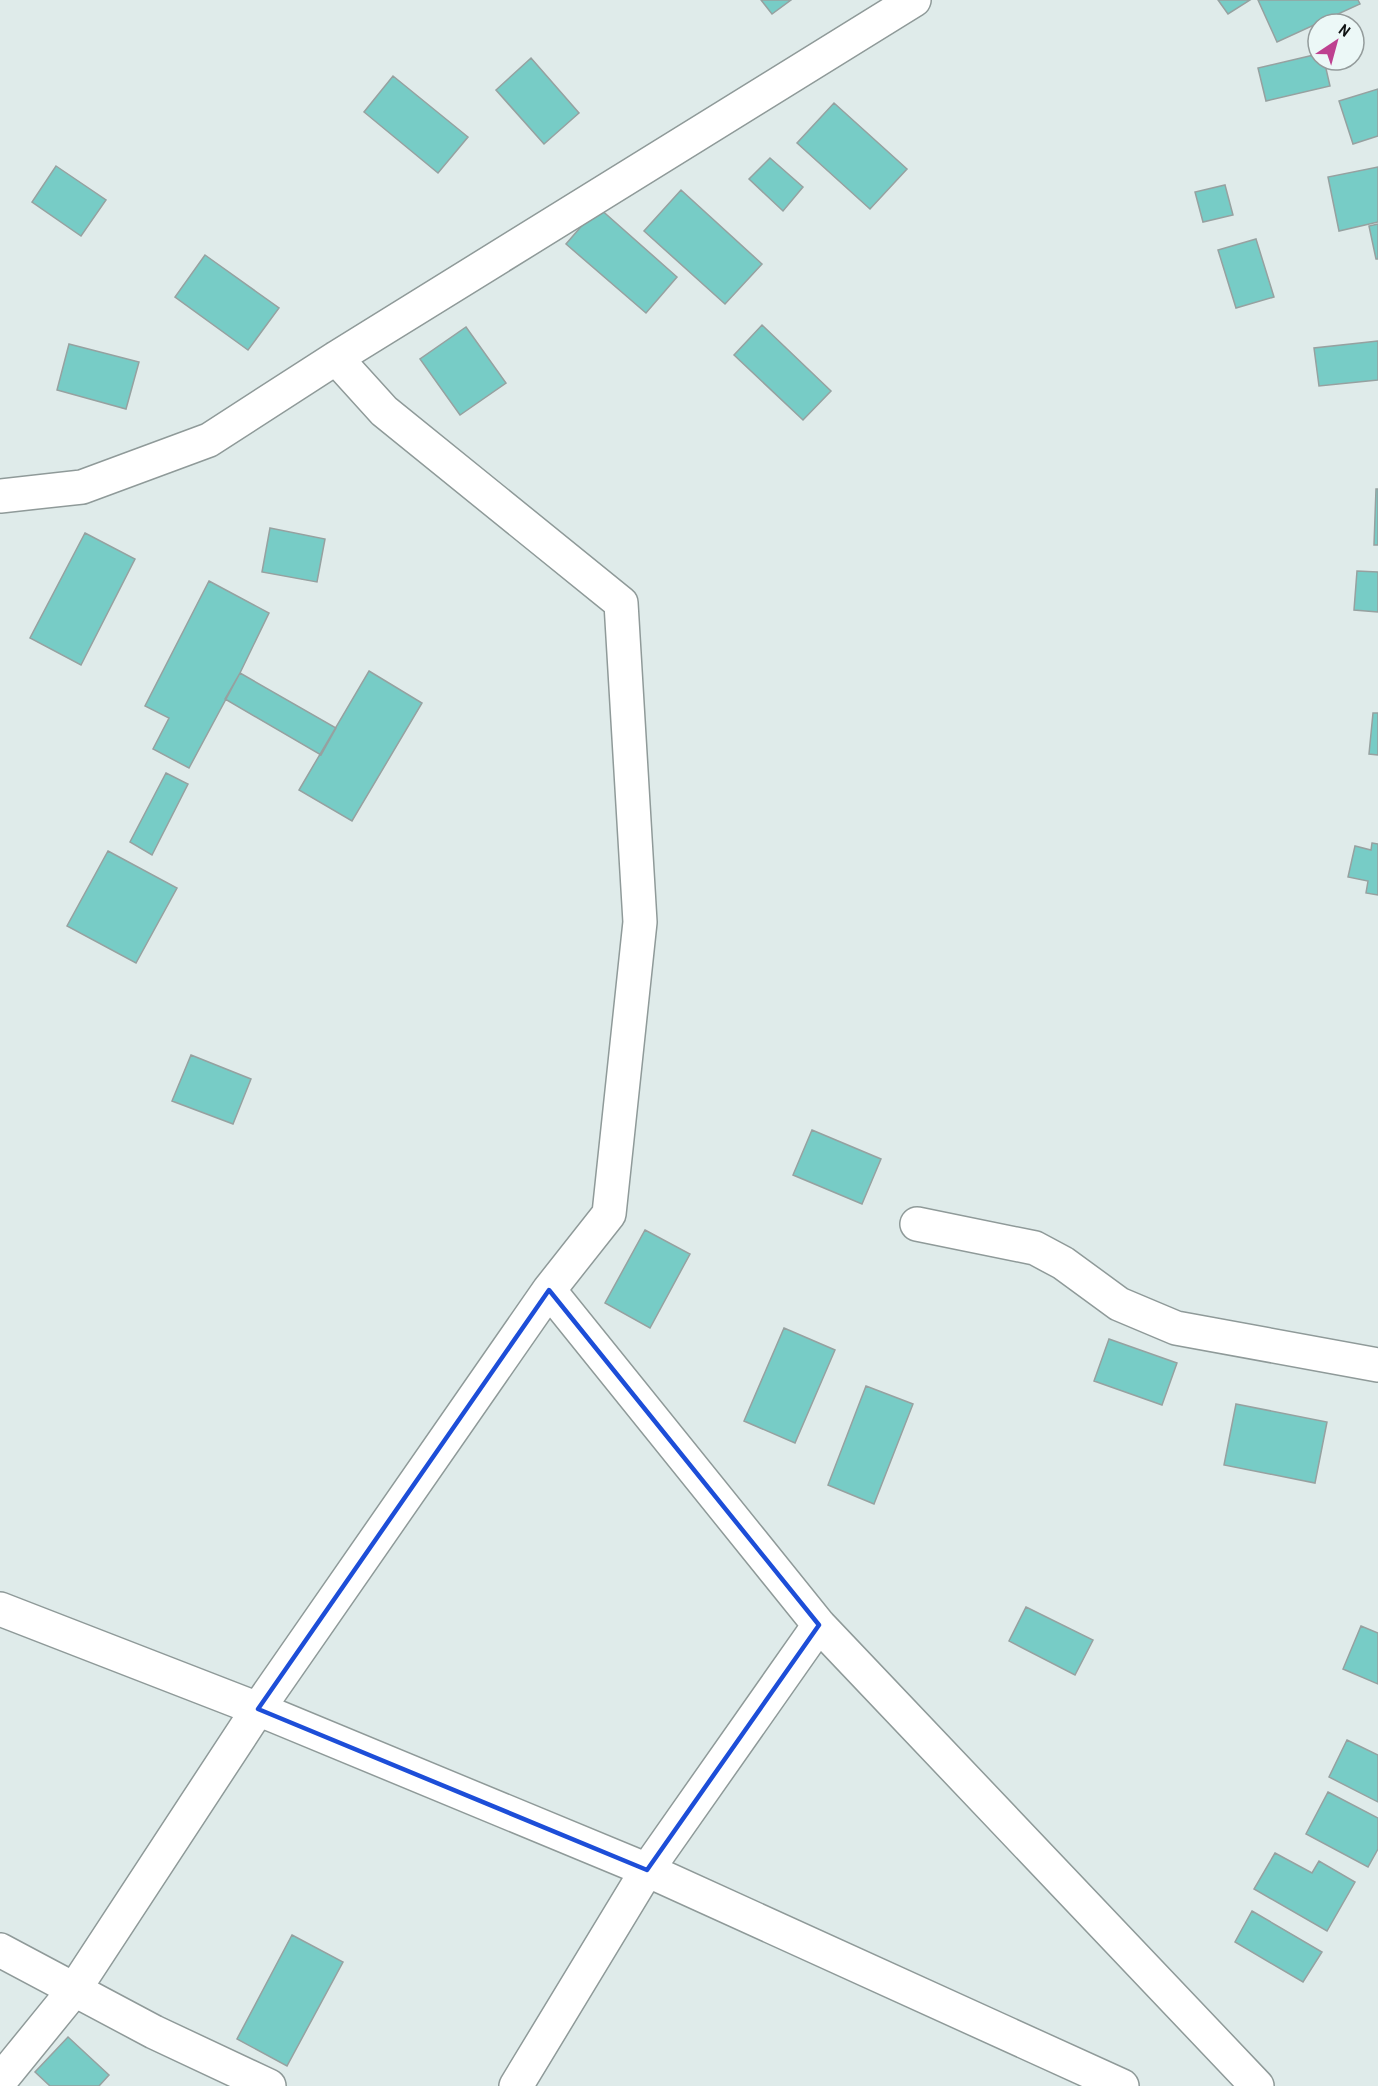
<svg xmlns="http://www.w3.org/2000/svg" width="1378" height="2086" font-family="'Archivo Narrow',sans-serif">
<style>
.building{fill:#77ccc6;stroke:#96a1a0;stroke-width:1.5}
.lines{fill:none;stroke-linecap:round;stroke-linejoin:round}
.minor-casing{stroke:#8f9a99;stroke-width:36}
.minor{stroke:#fff;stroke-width:33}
.marked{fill:none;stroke:#1d4ed8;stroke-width:4.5;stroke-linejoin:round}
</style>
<rect width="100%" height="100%" fill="#dfebea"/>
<!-- building -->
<path class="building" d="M761,0H791L772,14Z
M1218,0H1250L1228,14Z
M1258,0H1358L1360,4L1277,42Z
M1318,54V60H1324L1330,86L1266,101L1258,68Z
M531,58L579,113L544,144L496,90Z
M393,76L468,137L438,173L364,112Z
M1378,89V136L1353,144L1339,101Z
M834,103L907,169L870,209L797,143Z
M770,158L803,187L783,211L749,179Z
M56,166L106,200L81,236L32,202Z
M1378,167V222L1339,231L1328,177Z
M1225,185L1233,215L1203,222L1195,192Z
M681,190L762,264L725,304L644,231Z
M598,207L677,277L646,313L566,244Z
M1378,224V259H1376L1369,226Z
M1256,239L1274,297L1236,308L1218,250Z
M205,255L279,308L248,350L175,297Z
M762,325L831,391L803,420L734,355Z
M466,327L506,383L460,415L420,359Z
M1378,341V380L1319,386L1314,348Z
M69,344L139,362L126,409L57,390Z
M1376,489H1378V545H1374Z
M270,528L325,539L317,582L262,572Z
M85,533L135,559L81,665L30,638Z
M1357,571L1378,572V612L1354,610Z
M209,581L269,613L240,673L189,768L153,749L169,718L145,706Z
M369,671L422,703L352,821L299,790Z
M240,673L336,728L321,755L225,699Z
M1373,713H1378V755L1369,754Z
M166,773L188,784L152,855L130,842Z
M1372,843L1378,844V895L1366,893L1368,881L1348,877L1355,846L1371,850Z
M108,851L177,888L136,963L67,926Z
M191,1055L251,1079L233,1124L172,1101Z
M812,1130L881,1159L862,1204L793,1175Z
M645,1230L690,1254L650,1328L605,1303Z
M784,1328L835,1350L795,1443L744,1421Z
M1109,1339L1177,1363L1162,1405L1094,1381Z
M866,1386L913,1404L874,1504L828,1485Z
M1236,1404L1327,1422L1315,1483L1224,1465Z
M1026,1607L1093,1640L1075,1675L1009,1641Z
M1361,1626L1378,1633V1684L1343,1669Z
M1347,1740L1378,1755V1802L1329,1777Z
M1328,1792L1378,1818V1849L1368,1867L1306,1834Z
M1275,1853L1312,1873L1319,1861L1355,1882L1327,1931L1254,1889Z
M1252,1911L1322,1952L1303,1982L1235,1942Z
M292,1935L343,1962L287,2066L237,2039Z
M68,2037L109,2075L99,2086H50L35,2072Z"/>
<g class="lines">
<!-- minor casing -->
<g class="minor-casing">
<path id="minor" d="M0,496L82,487L209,440L336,358L914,0
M917,1224L1035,1248L1063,1263L1119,1304L1176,1328L1378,1365
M549,1290L819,1625L1257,2086
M0,1609L258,1709L647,1870L1122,2086
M0,1950L154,2032L269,2086
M0,2081L74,1990L258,1709L549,1290L609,1214L640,922L621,603L384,411L336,358
M516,2086L647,1870L819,1625"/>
</g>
<!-- minor -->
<use href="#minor" class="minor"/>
</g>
<!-- marked area -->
<path class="marked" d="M549,1290L819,1625L647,1870L258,1709Z"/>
<!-- north arrow -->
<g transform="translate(1336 42) rotate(36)"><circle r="28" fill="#ecf8f7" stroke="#949c9c" stroke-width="1.5"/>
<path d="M0-4.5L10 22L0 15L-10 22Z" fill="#be4190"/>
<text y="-9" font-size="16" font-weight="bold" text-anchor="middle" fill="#0f1313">N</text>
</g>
</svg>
